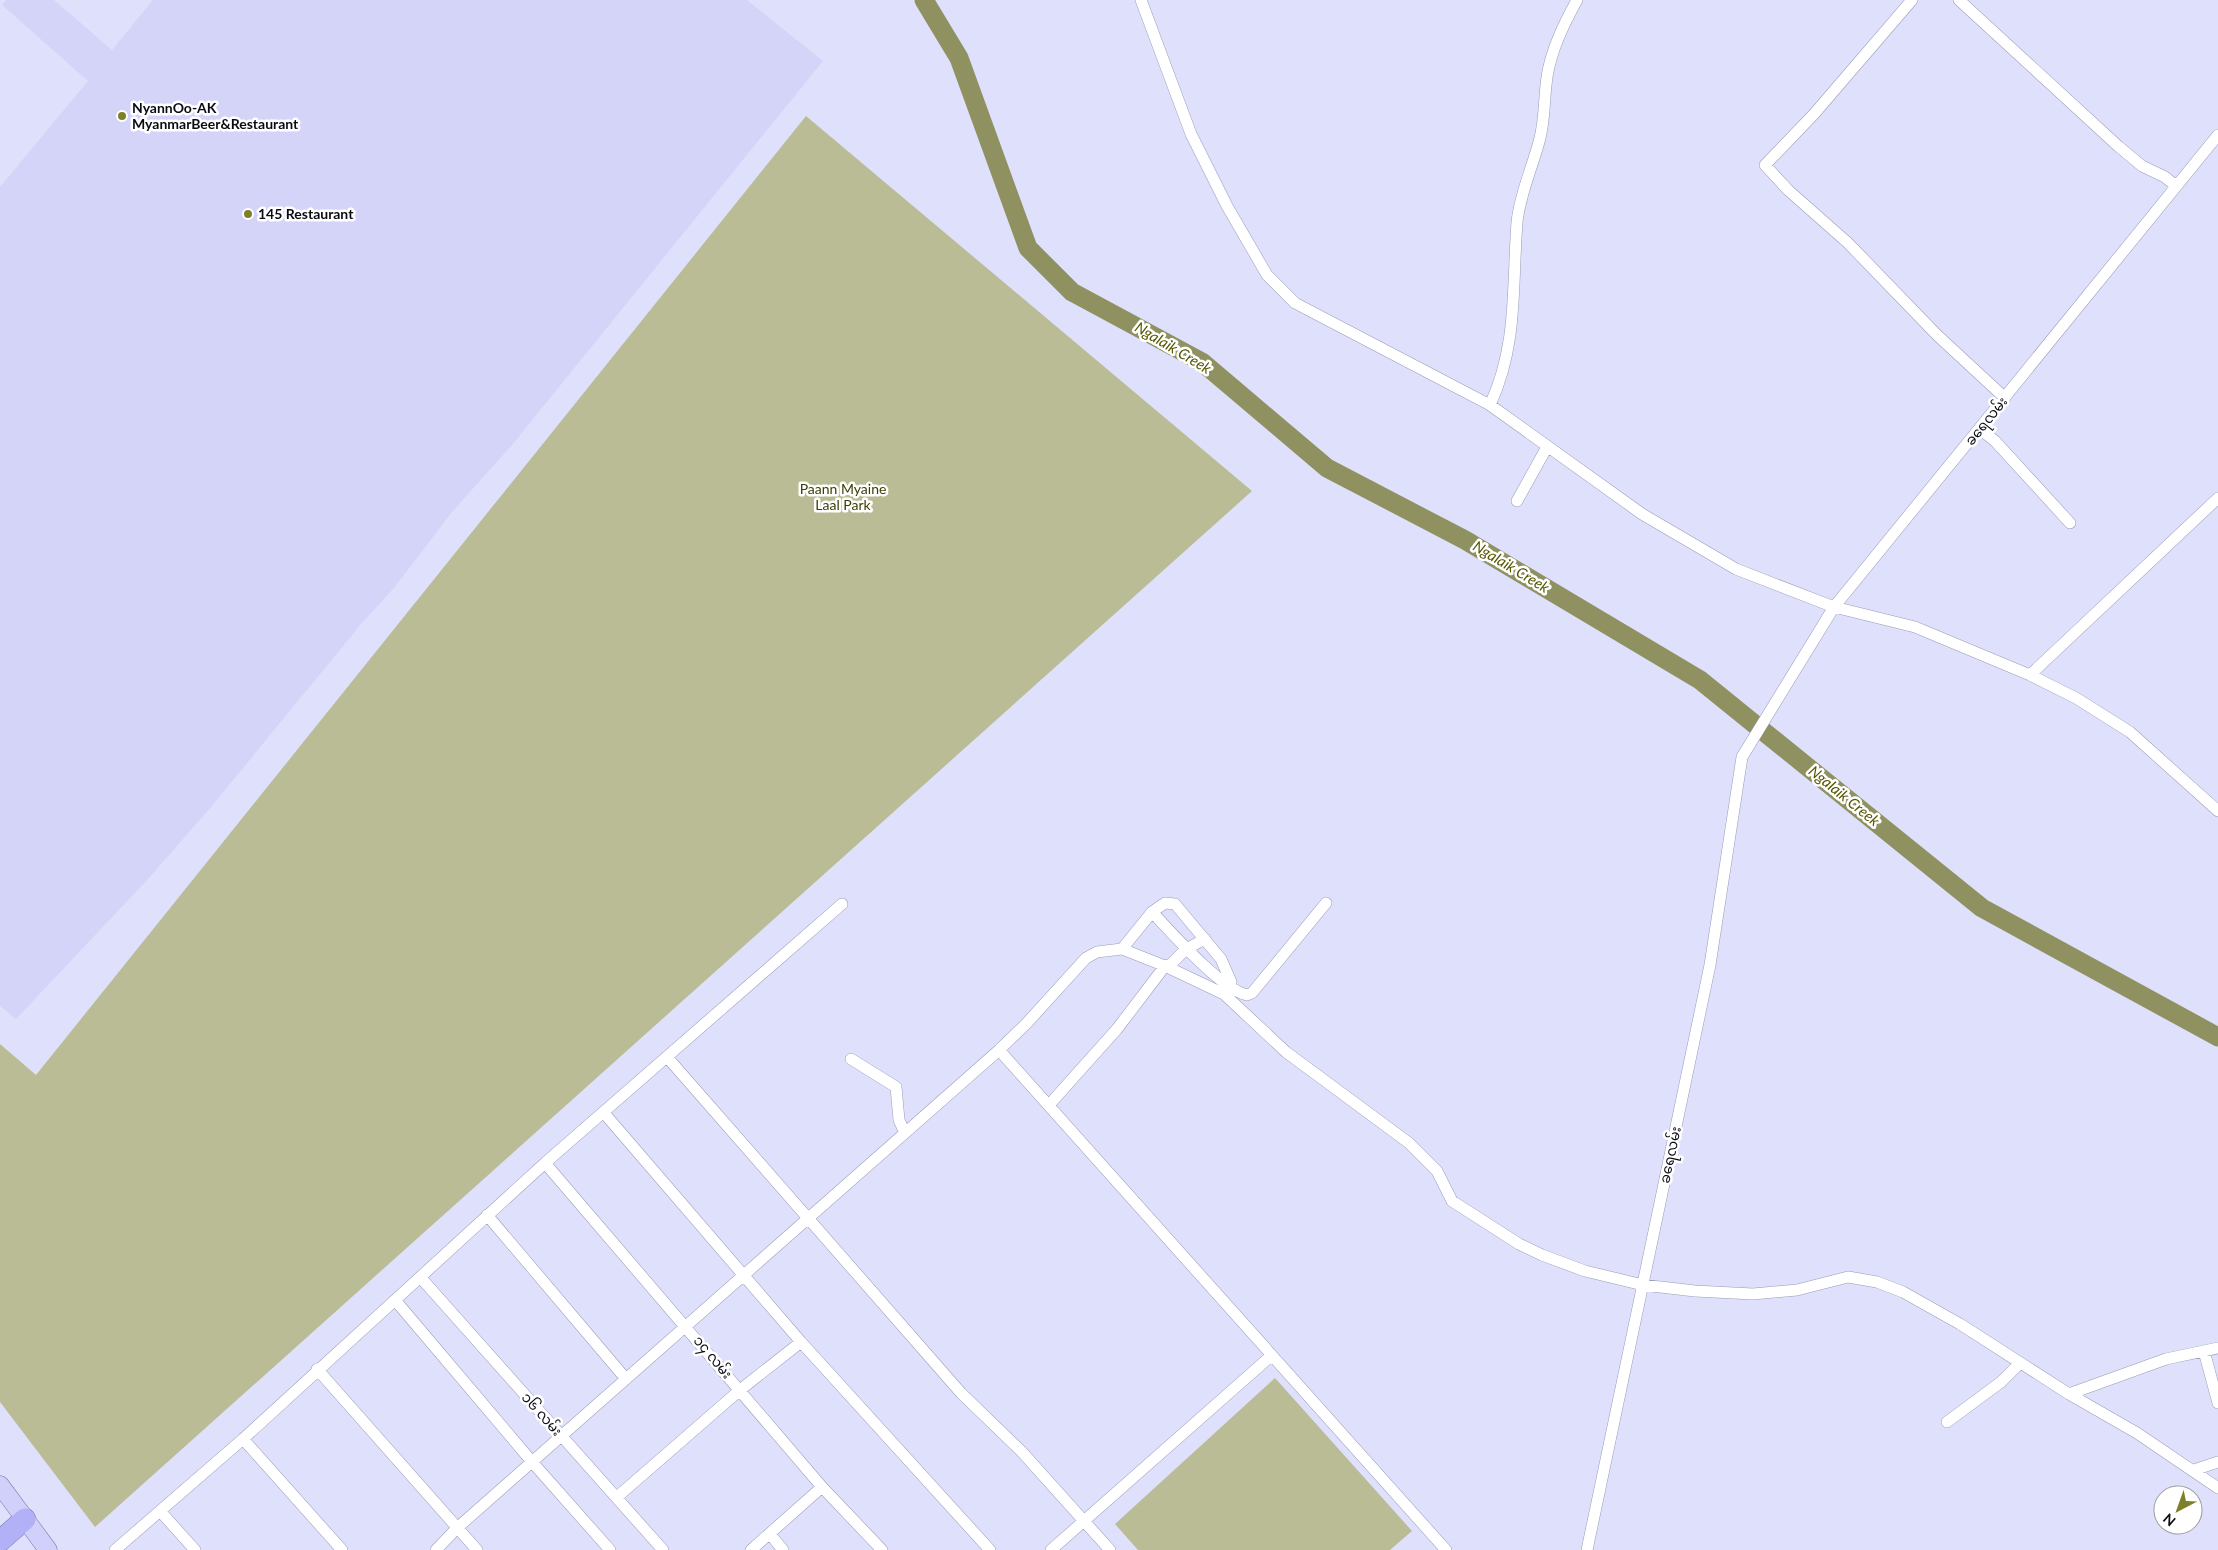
<svg xmlns="http://www.w3.org/2000/svg" width="2218" height="1550" font-family="Lato,'Noto Sans Myanmar',sans-serif">
<style>
.built{fill:#d4d4f8}
.green{fill:#babc96}
.lines{fill:none;stroke-linecap:round;stroke-linejoin:round}
.river{stroke:#8f9161;stroke-width:19}
.street-casing{stroke:#9a9bb6;stroke-width:12}
.primary-casing{stroke:#7876a7;stroke-width:19}
.highway-casing{stroke:#7876a7;stroke-width:22}
.street{stroke:#fff;stroke-width:11}
.primary{stroke:#d1d0fa;stroke-width:18}
.highway{stroke:#b2b0f6;stroke-width:21}
.poi-dot{fill:#7e7f29;stroke:#fff;stroke-width:2}
.labels{text-anchor:middle;stroke-width:5;stroke-linejoin:round;paint-order:stroke}
.poi-label{font-size:14px;font-weight:bold;fill:#0b0b14;stroke:#fff;text-anchor:start}
.street-label{font-size:14px;fill:#0b0b14;stroke:#fff}
.park-label{font-size:14px;fill:#3e3e00;stroke:#fff}
.water-label{font-size:15px;font-style:italic;fill:#565700;stroke:#fff}
</style>
<rect width="100%" height="100%" fill="#dfe0fc"/>
<!-- built -->
<path class="built" d="M6,0H54L112,50L153,0H747L823,61L512,445L452,512L394,588L362,623L211,807L149,878L16,1019L0,1006V187L88,81L2,5Z"/>
<!-- green -->
<path class="green" d="M806,116L1252,491L95,1527L0,1402V1044L36,1075Z
M1275,1378L1412,1531L1390,1550H1138L1115,1524Z"/>
<g class="lines">
<!-- river -->
<path class="river" d="M924,0L959,58L1028,248L1072,292L1202,362L1327,468L1465,540L1700,680L1982,908L2218,1037"/>
<!-- street casing -->
<g class="street-casing">
<path id="street" d="M1141,0L1191,134L1227,206L1267,275L1295,303L1490,405L1642,514L1736,569L1834,607L1915,627L2030,675L2076,698L2130,732L2218,811
M1912,0L1814,114L1765,165L1788,190L1848,243L1937,335L2005,398
M1959,0L2118,146L2142,166L2165,177L2176,186
M1490,405C1518,345 1512,287 1517,222C1520,193 1533,166 1540,138C1545,118 1544,97 1547,77C1551,50 1564,24 1577,0
M1980,429L1995,441L2070,523
M1517,501L1547,447
M2030,675L2218,498
M1152,912C1172,933 1221,989 1247,995L1252,993L1326,903
M1122,949L1152,912L1165,903L1175,904L1221,959L1231,982L1228,989
M999,1050L1446,1550
M667,1057L961,1393L1022,1452L1110,1550
M851,1059L896,1087L899,1120L905,1133
M1049,1105L1117,1029L1165,966L1170,965L1186,949L1205,939
M604,1113L801,1342L990,1550
M545,1163L822,1487L882,1550
M487,1215L626,1379
M421,1278L663,1550
M395,1300L533,1463L610,1550
M2204,1351L2218,1403
M317,1369L477,1550
M2069,1394L2166,1359L2218,1348
M1947,1422L2001,1382L2020,1363
M243,1439L342,1550
M2194,1470L2218,1462
M617,1497L740,1390L801,1342
M160,1511L195,1550
M770,1534L783,1550
M115,1550L243,1439L545,1163L842,904
M436,1550L457,1528L999,1050L1026,1024L1086,958L1097,952L1122,949L1165,966L1224,994L1286,1052L1409,1143L1437,1171L1452,1201L1519,1244L1542,1255L1585,1271L1643,1285L1695,1291L1753,1294L1797,1290L1848,1277L1877,1282L1903,1292L1960,1324L2069,1394L2137,1433L2218,1488
M751,1550L822,1487
M1051,1550L1271,1356
M1587,1550L1710,965L1742,757L1834,607L2218,135"/>
</g>
<!-- primary casing -->
<g class="primary-casing">
<path id="primary" d="M0,1485L48,1550"/>
</g>
<!-- highway casing -->
<g class="highway-casing">
<path id="highway" d="M0,1541L25,1519"/>
</g>
<!-- street -->
<use href="#street" class="street"/>
<!-- primary -->
<use href="#primary" class="primary"/>
<!-- highway -->
<use href="#highway" class="highway"/>
</g>
<!-- markers -->
<g class="poi-dot">
<circle cx="122" cy="116" r="5"/>
<circle cx="248" cy="214" r="5"/>
</g>
<g class="labels">
<!-- poi labels -->
<g class="poi-label">
<text x="132" y="113">NyannOo-AK<tspan x="132" dy="16">MyanmarBeer&amp;Restaurant</tspan></text>
<text x="258" y="219">145 Restaurant</text>
</g>
<!-- street labels -->
<g class="street-label">
<text transform="translate(1986 421) rotate(-51)" y="5">ခရေလမ်း</text>
<text transform="translate(1670 1155) rotate(-78)" y="5">ခရေလမ်း</text>
<text transform="translate(713 1357) rotate(50)" y="5">၁၄ လမ်း</text>
<text transform="translate(542 1414) rotate(48)" y="5">၁၆ လမ်း</text>
</g>
<!-- park labels -->
<g class="park-label">
<text x="843" y="494">Paann Myaine<tspan x="843" dy="16">Laal Park</tspan></text>
</g>
<!-- water labels -->
<g class="water-label">
<text transform="translate(1173 348) rotate(31)" y="5">Ngalaik Creek</text>
<text transform="translate(1511 567) rotate(31)" y="5">Ngalaik Creek</text>
<text transform="translate(1844 796) rotate(39)" y="5">Ngalaik Creek</text>
</g>
</g>
<!-- north arrow -->
<g transform="translate(2178 1510) rotate(221)"><circle r="24" fill="#ffffff" stroke="#9d9da1"/>
<path d="M0-4L9 19L0 12L-9 19Z" fill="#7e7f29"/>
<text y="-8" font-size="14" font-weight="bold" text-anchor="middle" fill="#0b0b14">N</text>
</g>
</svg>
